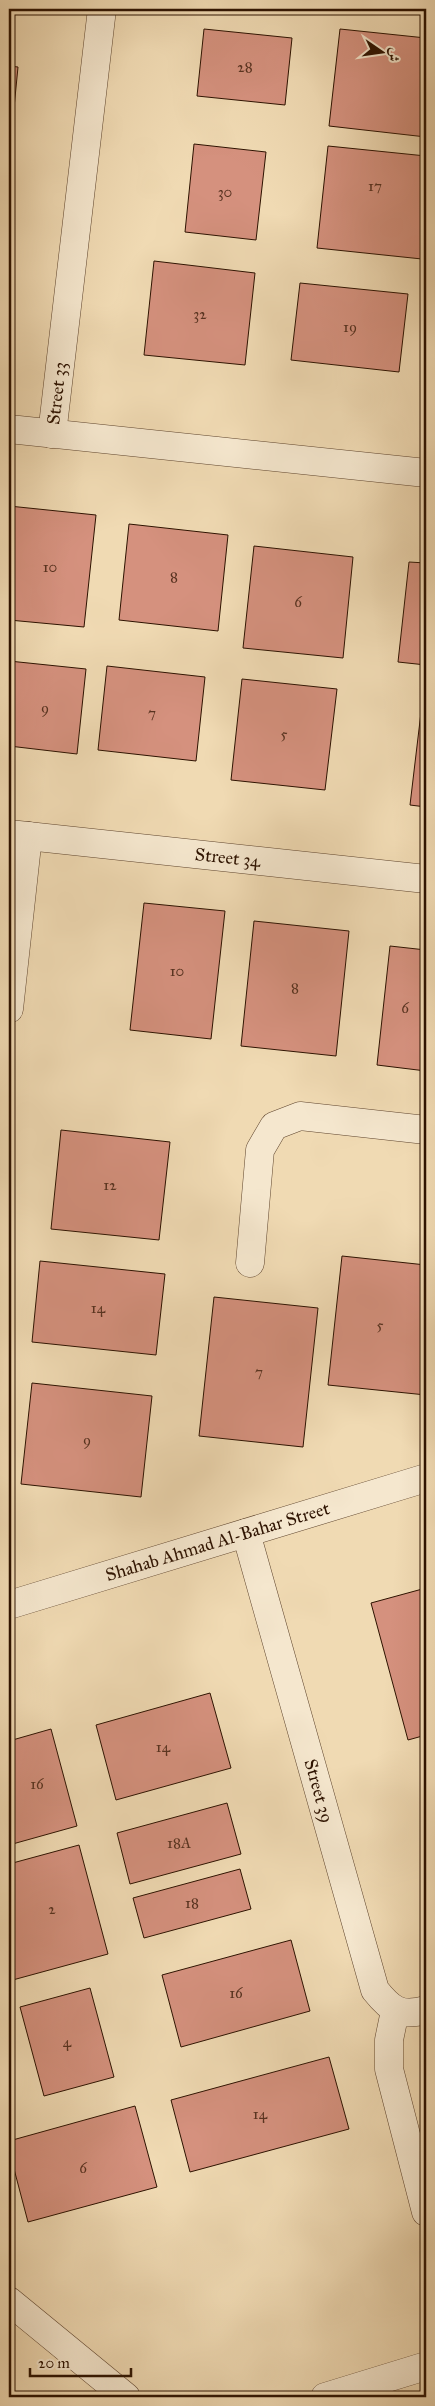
<svg xmlns="http://www.w3.org/2000/svg" width="435" height="2406" font-family="'IM FELL Great Primer',Amiri,serif">
<style>
.building{fill:#d5917e;stroke:#2d1200}
.lines{fill:none;stroke-linecap:round;stroke-linejoin:round}
.minor-casing{stroke:#5e442d;stroke-width:29}
.minor{stroke:#f5e7ce;stroke-width:28}
.labels{text-anchor:middle;stroke-width:4.5;stroke-linejoin:round;paint-order:stroke}
.number-label{font-size:15px;fill:#573220}
.street-label{font-size:18px;fill:#2d1200;stroke:#f5e7ce}
</style>
<rect width="100%" height="100%" fill="#f0dab3"/>
<filter id="stains"><feTurbulence type="fractalNoise" baseFrequency=".004" numOctaves="4"/><feColorMatrix values="0 0 0 0 .2 0 0 0 0 .09 0 0 0 0 .02 0 0 0 .5 -.17"/></filter>
<radialGradient id="worn" r=".72"><stop offset=".6" stop-color="#630" stop-opacity="0"/><stop offset="1" stop-color="#630" stop-opacity=".3"/></radialGradient>
<!-- building -->
<path class="building" d="M204,29L292,38L285,105L197,96Z
M340,29L426,38V137L329,126Z
M9,66L18,67L10,149L9,148Z
M194,144L266,152L256,240L185,232Z
M328,146L426,156V216L422,259L317,248Z
M154,261L255,273L245,365L144,355Z
M300,283L408,294L399,372L291,360Z
M9,506L96,515L84,627L9,620Z
M129,524L228,535L218,631L119,620Z
M254,546L353,557L343,658L243,648Z
M409,562L426,563V665L398,662Z
M9,661L86,669L77,754L9,746Z
M107,666L205,677L196,761L98,750Z
M242,679L337,689L325,790L231,780Z
M422,704L426,705V807L410,805Z
M144,903L225,911L211,1039L130,1030Z
M254,921L349,931L336,1056L241,1046Z
M390,946L426,950V1071L377,1065Z
M61,1130L170,1142L159,1240L51,1229Z
M342,1256L426,1265V1395L328,1385Z
M40,1261L165,1274L156,1355L32,1342Z
M214,1297L318,1308L303,1447L199,1436Z
M32,1383L152,1396L141,1497L21,1484Z
M426,1588V1735L408,1740L371,1603Z
M210,1693L231,1768L116,1800L96,1725Z
M51,1729L77,1826L9,1845V1741Z
M227,1803L241,1854L130,1884L117,1833Z
M79,1845L108,1954L9,1981V1864Z
M240,1869L251,1909L144,1938L133,1898Z
M291,1940L310,2011L181,2047L162,1975Z
M90,1988L114,2077L44,2096L20,2007Z
M329,2057L349,2129L190,2172L171,2100Z
M135,2106L157,2187L28,2222L9,2150V2141Z"/>
<g class="lines">
<!-- minor casing -->
<g class="minor-casing">
<g id="minor">
<path d="M9,429L426,473"/>
<path id="s1" d="M52,434L102,9"/>
<path id="s2" d="M9,834L426,879"/>
<path d="M9,1009L28,836"/>
<path d="M250,1263L260,1150L274,1126L300,1116L426,1130"/>
<path id="s3" d="M246,1533L375,1990C391,2010 400,2017 426,2010"/>
<path id="s4" d="M9,1605L426,1478"/>
<path d="M395,2011L389,2040V2069L426,2212"/>
<path d="M9,2301L126,2397"/>
<path d="M325,2397L426,2366"/>
</g>
</g>
<!-- minor -->
<use href="#minor" class="minor"/>
</g>
<g class="labels">
<!-- number labels -->
<g class="number-label">
<text x="245" y="72">28</text>
<text x="375" y="191">17</text>
<text x="225" y="197">30</text>
<text x="200" y="319">32</text>
<text x="350" y="332">19</text>
<text x="50" y="572">10</text>
<text x="174" y="582">8</text>
<text x="298" y="607">6</text>
<text x="45" y="713">9</text>
<text x="152" y="718">7</text>
<text x="284" y="739">5</text>
<text x="177" y="976">10</text>
<text x="295" y="993">8</text>
<text x="405" y="1013">6</text>
<text x="110" y="1190">12</text>
<text x="98" y="1313">14</text>
<text x="380" y="1330">5</text>
<text x="259" y="1377">7</text>
<text x="87" y="1445">9</text>
<text x="163" y="1752">14</text>
<text x="37" y="1789">16</text>
<text x="179" y="1848">18A</text>
<text x="192" y="1908">18</text>
<text x="52" y="1914">2</text>
<text x="236" y="1998">16</text>
<text x="67" y="2047">4</text>
<text x="260" y="2119">14</text>
<text x="83" y="2173">6</text>
</g>
<!-- street labels -->
<g class="street-label">
<text dy="6" stroke="none"><textPath href="#s1" startOffset="41">Street 33</textPath></text>
<text dy="6" stroke="none"><textPath href="#s2" startOffset="220">Street 34</textPath></text>
<text dy="6" stroke="none"><textPath href="#s4" startOffset="218">Shahab Ahmad Al-Bahar Street</textPath></text>
<text dy="6" stroke="none"><textPath href="#s3" startOffset="268">Street 39</textPath></text>
</g>
</g>
<!-- margin -->
<rect width="435" height="2406" fill="none" stroke="#f0dab3" stroke-width="30"/>
<rect x="10" y="10" width="415" height="2386" fill="none" stroke="#2d1200" stroke-width="2.5"/>
<rect x="15" y="15" width="405" height="2376" fill="none" stroke="#2d1200"/>
<!-- north arrow -->
<g transform="translate(382 52) rotate(103)" stroke="#f5e7ce" stroke-width="4" paint-order="stroke">
<path d="M0-4L9 19L0 12L-9 19Z" fill="#2d1200"/>
<text y="-8" font-size="14" font-weight="bold" text-anchor="middle" fill="#2d1200">ش</text>
</g>
<!-- scale -->
<path d="M30 2368v8h101v-8" fill="none" stroke="#2d1200" stroke-width="2.5"/>
<text x="38" y="2368" font-size="15" fill="#2d1200" stroke="#f5e7ce" stroke-width="4" paint-order="stroke">20 m</text>
<rect width="100%" height="100%" filter="url(#stains)"/>
<rect width="100%" height="100%" fill="url(#worn)"/>
</svg>
